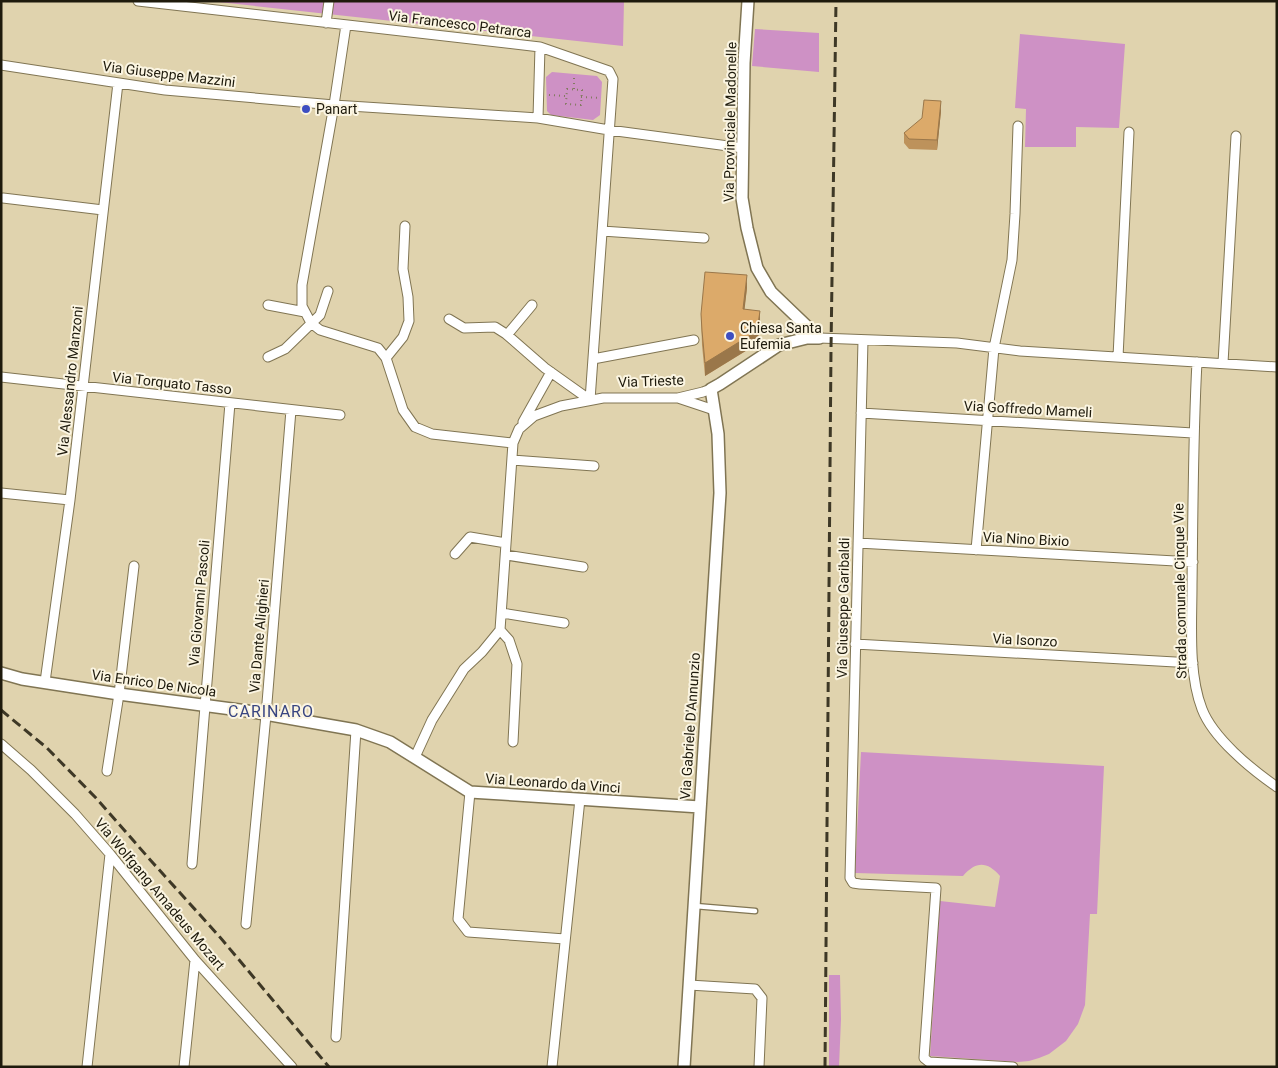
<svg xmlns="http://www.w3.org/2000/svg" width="1278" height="1068" font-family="Roboto,sans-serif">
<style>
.green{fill:#ce91c5}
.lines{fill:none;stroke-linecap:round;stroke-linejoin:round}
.service-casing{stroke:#807553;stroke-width:7}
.minor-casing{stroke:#807553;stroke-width:11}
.tertiary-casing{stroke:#807553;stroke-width:14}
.path{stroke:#837a60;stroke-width:2;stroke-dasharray:1 4;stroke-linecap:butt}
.service{stroke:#fff;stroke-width:4.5}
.minor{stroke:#fff;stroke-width:9}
.tertiary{stroke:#fff;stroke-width:11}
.rail{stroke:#3e3826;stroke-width:3;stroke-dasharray:10 5;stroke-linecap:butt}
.wall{fill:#bd925b}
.shaded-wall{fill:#9a774a}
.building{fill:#dcaa6a;stroke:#9a774a}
.poi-dot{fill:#3e4ec1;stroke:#fbf5e2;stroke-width:2}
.labels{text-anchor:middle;stroke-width:4;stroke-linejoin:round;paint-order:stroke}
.street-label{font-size:14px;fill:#1e1a0c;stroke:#fbf5e2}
.poi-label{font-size:14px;fill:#1e1a0c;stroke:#fbf5e2;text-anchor:start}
.quarter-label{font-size:16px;letter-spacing:1px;fill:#384581;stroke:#fbf5e2}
</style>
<rect width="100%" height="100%" fill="#e0d3ae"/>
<!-- green -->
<path class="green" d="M209,1H624L623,46Z
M755,29L819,33V72L752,66Z
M1020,34L1125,44L1119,128L1076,127V147H1025L1026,109L1015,108Z
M552,72L597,76L602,82L600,115L593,120L551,115L547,111L546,77Z
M861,752L1104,766L1097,914H1090L1085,1005L1078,1024L1066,1041L1049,1054L1039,1058L1029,1061L1018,1062L930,1056L940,901L995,907L1000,876C987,861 976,861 963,876L855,873Z
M829,975H840L841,1019L839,1067H829Z"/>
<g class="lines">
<!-- service casing -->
<g class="service-casing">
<path id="service" d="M695,906L755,911"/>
</g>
<!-- minor casing -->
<g class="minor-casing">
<path id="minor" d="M138,1L540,47L609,71L613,79L590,400
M326,23L329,1
M346,25L334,105L302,285V306L311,323L320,330L378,348L386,358L403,410L415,427L432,434L513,443
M540,47L538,118L609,130L743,148
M1,65L165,90L334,105L538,118
M3,198L103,210
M602,231L704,238
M268,305L305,312
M449,319L464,328L495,327L506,334L545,368L590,400
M507,335L532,305
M819,338L957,343L1020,351L1277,367
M863,340L850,878L853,883L860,884L936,888L924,1058L929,1062L1013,1067
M268,357L285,349L320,315L328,291
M1118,357L1129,132
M386,358L403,337L409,321L408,297L403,269L405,226
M593,359L694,340
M1197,362C1193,436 1193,510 1192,585C1192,623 1188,673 1202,709C1213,738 1251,769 1277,787
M1223,363L1236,136
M1,377L340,415
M678,398L714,410
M861,413L1193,433
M523,422L551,372
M512,460L594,466
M1,493L70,500
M858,543L1193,562
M976,550L994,348L1012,260L1015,214L1018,126
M455,554L470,537L506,543
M506,555L583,567
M502,613L564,623
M500,630L513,443L519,429L534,416L561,406L603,398H678L703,392L711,389
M500,630L509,640L517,664L513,742
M855,644L1193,663
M45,682L70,500L118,83
M1,744L31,770L75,814L110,854L195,960L292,1067
M415,757L432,720L464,669L482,652L500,630
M107,771L119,694L134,566
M470,792L458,919L468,932L565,939
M192,864L230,403
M246,924L266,715L291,410
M689,985L755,989L762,998L759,1067
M336,1037L356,730
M87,1067L110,854
M184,1067L195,960
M552,1067L580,799"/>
</g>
<!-- tertiary casing -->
<g class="tertiary-casing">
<path id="tertiary" d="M748,1L744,63L742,198L747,228L757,268L771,292L819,338
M1,673L22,679L119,694L247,711L356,730L390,742L470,792L700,807
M684,1067L720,493L718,434L711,389L720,384L779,345L807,338H819"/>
</g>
<!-- path -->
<path class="path" d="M567,89L582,90L581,105L566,104Z
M574,89V74
M549,95L566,96
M581,97L601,98"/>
<!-- service -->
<use href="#service" class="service"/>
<!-- minor -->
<use href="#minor" class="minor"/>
<!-- tertiary -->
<use href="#tertiary" class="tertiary"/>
<!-- rail -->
<path class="rail" d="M1,710L47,748L96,798L153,863L219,936L329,1067
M825,1067L831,349L836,1"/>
</g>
<!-- wall -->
<path class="wall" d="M941,111L937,150L909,149L904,143V133Z
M747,288L744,310L760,325L757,344L705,376L702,345L701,314Z"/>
<!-- shaded-wall -->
<path class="shaded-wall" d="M941,101V111L937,150V140Z
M747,275V288L743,323V309Z
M760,311V325L757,344L705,376V363Z"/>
<!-- building -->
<path class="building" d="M924,100L941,101L937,140L909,139L904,133L922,118Z
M705,272L747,275L743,309L760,311L757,331L705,363L702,331L701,314Z"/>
<!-- markers -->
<g class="poi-dot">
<circle cx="306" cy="109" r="5"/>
<circle cx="730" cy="336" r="5"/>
</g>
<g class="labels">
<!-- street labels -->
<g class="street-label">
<text transform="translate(460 24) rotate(7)" y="5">Via Francesco Petrarca</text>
<text transform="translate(169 74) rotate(7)" y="5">Via Giuseppe Mazzini</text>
<text transform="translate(730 122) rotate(-89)" y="5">Via Provinciale Madonelle</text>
<text transform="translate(70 381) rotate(-84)" y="5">Via Alessandro Manzoni</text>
<text transform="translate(651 381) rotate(-2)" y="5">Via Trieste</text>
<text transform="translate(172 383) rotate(6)" y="5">Via Torquato Tasso</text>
<text transform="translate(1028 409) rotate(3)" y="5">Via Goffredo Mameli</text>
<text transform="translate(1026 539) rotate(3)" y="5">Via Nino Bixio</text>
<text transform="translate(1180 591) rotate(-91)" y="5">Strada comunale Cinque Vie</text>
<text transform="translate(199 603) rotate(-85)" y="5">Via Giovanni Pascoli</text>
<text transform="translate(843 608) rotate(-89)" y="5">Via Giuseppe Garibaldi</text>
<text transform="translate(259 636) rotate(-85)" y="5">Via Dante Alighieri</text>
<text transform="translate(1025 640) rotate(3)" y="5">Via Isonzo</text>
<text transform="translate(154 683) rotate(8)" y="5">Via Enrico De Nicola</text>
<text transform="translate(690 726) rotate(-86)" y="5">Via Gabriele D'Annunzio</text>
<text transform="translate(553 783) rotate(4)" y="5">Via Leonardo da Vinci</text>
<text transform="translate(160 894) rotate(50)" y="5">Via Wolfgang Amadeus Mozart</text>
</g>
<!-- poi labels -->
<g class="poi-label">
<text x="316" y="114">Panart</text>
<text x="740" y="333">Chiesa Santa<tspan x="740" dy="16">Eufemia</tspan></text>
</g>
<!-- quarter labels -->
<g class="quarter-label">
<text x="271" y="717">CARINARO</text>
</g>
</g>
<!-- border -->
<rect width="1278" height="1068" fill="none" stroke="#1e1a0c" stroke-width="5"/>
</svg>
